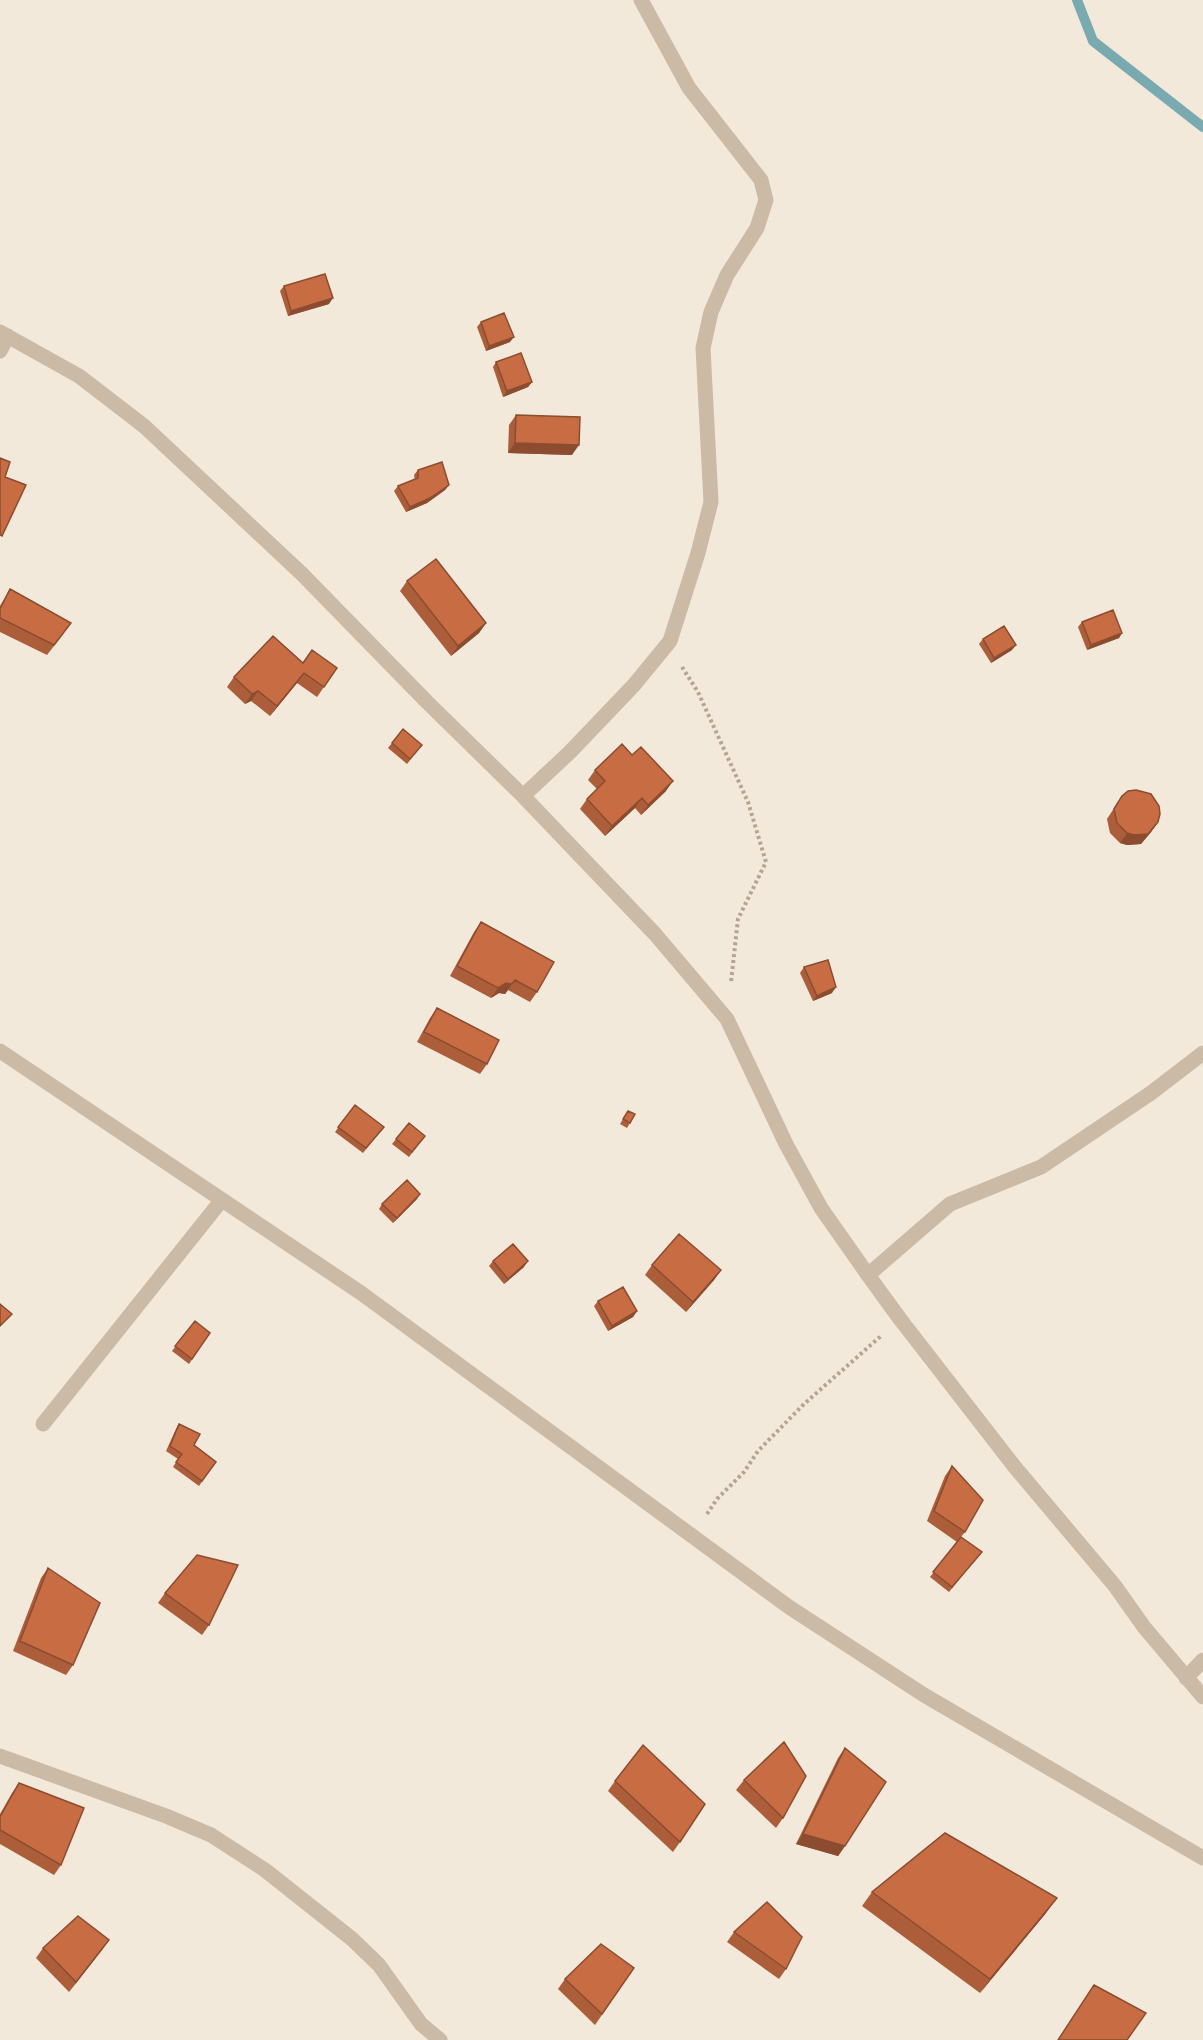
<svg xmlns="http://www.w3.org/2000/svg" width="1203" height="2040" font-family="Mulish,sans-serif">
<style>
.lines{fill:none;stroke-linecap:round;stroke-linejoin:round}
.stream{stroke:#79aab0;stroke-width:10}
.path{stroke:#b6a491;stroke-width:4;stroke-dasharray:3 3;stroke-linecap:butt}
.street{stroke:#cbbaa6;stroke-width:15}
.wall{fill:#ac5e3a}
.shaded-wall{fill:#8c4c2f}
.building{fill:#c86d43;stroke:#8c4c2f;stroke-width:1.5}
</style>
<rect width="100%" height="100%" fill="#f2e9db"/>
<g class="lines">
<!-- stream -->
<path class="stream" d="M1077,0L1093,41L1203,127"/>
<!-- path -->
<path class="path" d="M682,667L698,692L748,802L766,862L738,919L731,982
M707,1514L717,1499L744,1472L758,1451L804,1404L881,1336"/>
<!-- street -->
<path class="street" d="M641,0L689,88L761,180L766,200L757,228L727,275L711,312L703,348L711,502L698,553L670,641L634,685L570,752L523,796L655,934L727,1019L786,1144L821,1208L868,1275L900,1319L1014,1466L1115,1586L1144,1627L1203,1697
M0,332L79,376L144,426L302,574L427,702L523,796
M0,351L8,336
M0,1051L361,1293L789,1607L924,1695L1203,1858
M868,1275L950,1204L1041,1167L1151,1093L1203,1053
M43,1424L221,1201
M1186,1678L1203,1660
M0,1756L166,1816L211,1835L265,1870L352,1939L379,1965L421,2024L440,2040"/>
</g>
<!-- wall -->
<path class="wall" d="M284,286L329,304L288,316L280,291Z
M481,322L510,342L486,351L477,327Z
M496,362L532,382L528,387L503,397L493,367Z
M516,415L572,455L508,453L509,425Z
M418,470L449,485L445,490L427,503L406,512L394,491L398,486L415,480L414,475Z
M407,581L486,623L479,633L451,656L400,591Z
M10,589L64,633L47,655L0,632V606Z
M1082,622L1122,633L1119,638L1087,650L1078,627Z
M983,639L1012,650L991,663L979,644Z
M303,663L337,668L317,697L297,683L270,716L251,701L245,704L227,687L234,677Z
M392,743L422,745L407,764L388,748Z
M595,770L666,791L641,815L635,808L605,836L580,809L587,799L597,789L588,780Z
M1122,796L1158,822L1151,832L1141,844L1127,845L1120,843L1110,833L1107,819Z
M481,922L537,992L530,1002L508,990L505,994L499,993L491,998L450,976L474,932Z
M804,967L832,993L813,1001L800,973Z
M437,1008L487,1064L480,1074L417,1042L430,1018Z
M355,1105L384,1127L363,1153L335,1132Z
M628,1111L630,1123L627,1128L620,1124Z
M409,1123L425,1136L409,1157L392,1144Z
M417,1199L393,1223L379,1209L382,1204Z
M493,1261L524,1267L504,1284L489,1266Z
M652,1265L721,1270L714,1280L686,1312L645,1275Z
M598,1301L637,1311L633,1317L608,1331L594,1306Z
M195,1321L210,1333L189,1364L172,1351Z
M179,1424L194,1445L216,1462L199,1486L173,1467L178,1459L166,1451L176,1429Z
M952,1466L965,1532L961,1537L982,1552L949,1592L930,1577L957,1542L927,1521L945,1476Z
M48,1568L73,1665L66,1675L13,1651L41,1578Z
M165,1593L209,1625L202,1635L158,1603Z
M845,1748V1846L838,1856L796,1844L838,1758Z
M744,1780L783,1818L776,1828L736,1790Z
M615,1781L680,1842L673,1852L608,1791Z
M19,1783L61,1865L54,1875L0,1844V1814L12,1793Z
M872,1892L1046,1913L980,1993L862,1906Z
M734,1932L786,1969L779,1979L727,1942Z
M109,1940L69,1992L36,1958L43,1948Z
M634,1968L595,2025L558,1989L565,1979Z"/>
<!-- shaded-wall -->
<path class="shaded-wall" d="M333,298L329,304L288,316L291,311Z
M514,337L510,342L486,351L489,346Z
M532,382L528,387L503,397L507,391Z
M515,443L579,445L572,455L508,453Z
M449,485L445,490L427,503L406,512L410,507Z
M486,623L479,633L451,656L458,646Z
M1122,633L1119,638L1087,650L1091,645Z
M1016,645L1012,650L991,663L994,658Z
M304,673L297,683L270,716L277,706Z
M258,691L251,701L245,704L252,694Z
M673,781L666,791L641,815L648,805Z
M642,798L635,808L605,836L612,826Z
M1158,822L1151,832L1141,844L1127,845L1120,843L1127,833Z
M506,983L512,984L505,994L499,993L491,998L498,988Z
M836,987L832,993L813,1001L817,996Z
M420,1194L417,1199L393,1223L397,1218Z
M528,1261L524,1267L504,1284L508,1279Z
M721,1270L714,1280L686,1312L693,1302Z
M637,1311L633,1317L608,1331L612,1326Z
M803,1834L845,1846L838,1856L796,1844Z
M1057,1898L1046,1913L980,1993L990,1979Z
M109,1940L102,1950L69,1992L76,1982Z"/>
<!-- building -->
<path class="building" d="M325,274L333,298L291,311L284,286Z
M504,313L514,337L489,346L481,322Z
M521,353L532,382L507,391L496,362Z
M516,415L580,417L579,445L515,443Z
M0,458L10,462L5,477L26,485L2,536L0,535Z
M442,462L449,485L430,498L410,507L398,486L418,478V470Z
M436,559L486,623L458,646L407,581Z
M10,589L71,623L54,645L0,618V609Z
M1113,610L1122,633L1091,645L1082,622Z
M1004,626L1016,645L994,658L983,639Z
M273,636L303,663L312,650L337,668L324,687L304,673L277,706L258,691L252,694L234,677Z
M403,729L422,745L410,759L392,743Z
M622,744L632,755L641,747L673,781L648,805L642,798L612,826L587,799L605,781L595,770Z
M1136,790L1151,794L1159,806L1160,814L1158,822L1148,834L1134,835L1127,833L1117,823L1114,809L1122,796L1128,791Z
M481,922L554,962L537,992L515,980L512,984L506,983L498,988L457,966Z
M828,960L836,987L817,996L804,967Z
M437,1008L499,1040L487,1064L424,1032Z
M355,1105L384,1127L366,1148L338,1127Z
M628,1111L635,1114L630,1123L623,1119Z
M409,1123L425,1136L412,1152L396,1139Z
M407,1180L420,1194L397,1218L382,1204Z
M679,1234L721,1270L693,1302L652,1265Z
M513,1244L528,1261L508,1279L493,1261Z
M623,1287L637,1311L612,1326L598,1301Z
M0,1304L12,1314L0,1326Z
M195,1321L210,1333L192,1359L175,1346Z
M179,1424L200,1434L194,1445L216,1462L202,1481L176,1462L182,1454L170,1446Z
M952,1466L983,1500L965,1532L934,1511Z
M961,1537L982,1552L952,1587L933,1572Z
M197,1555L238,1565L209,1625L165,1593Z
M48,1568L100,1603L73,1665L20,1641Z
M784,1742L806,1776L783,1818L744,1780Z
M643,1745L705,1804L680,1842L615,1781Z
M845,1748L886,1782L845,1846L803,1834Z
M19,1783L84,1808L61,1865L0,1830V1817Z
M945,1833L1057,1898L990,1979L872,1892Z
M767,1902L802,1937L786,1969L734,1932Z
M78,1916L109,1940L76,1982L43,1948Z
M601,1944L634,1968L602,2014L565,1979Z
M1094,1985L1146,2013L1127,2040H1058Z"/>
</svg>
